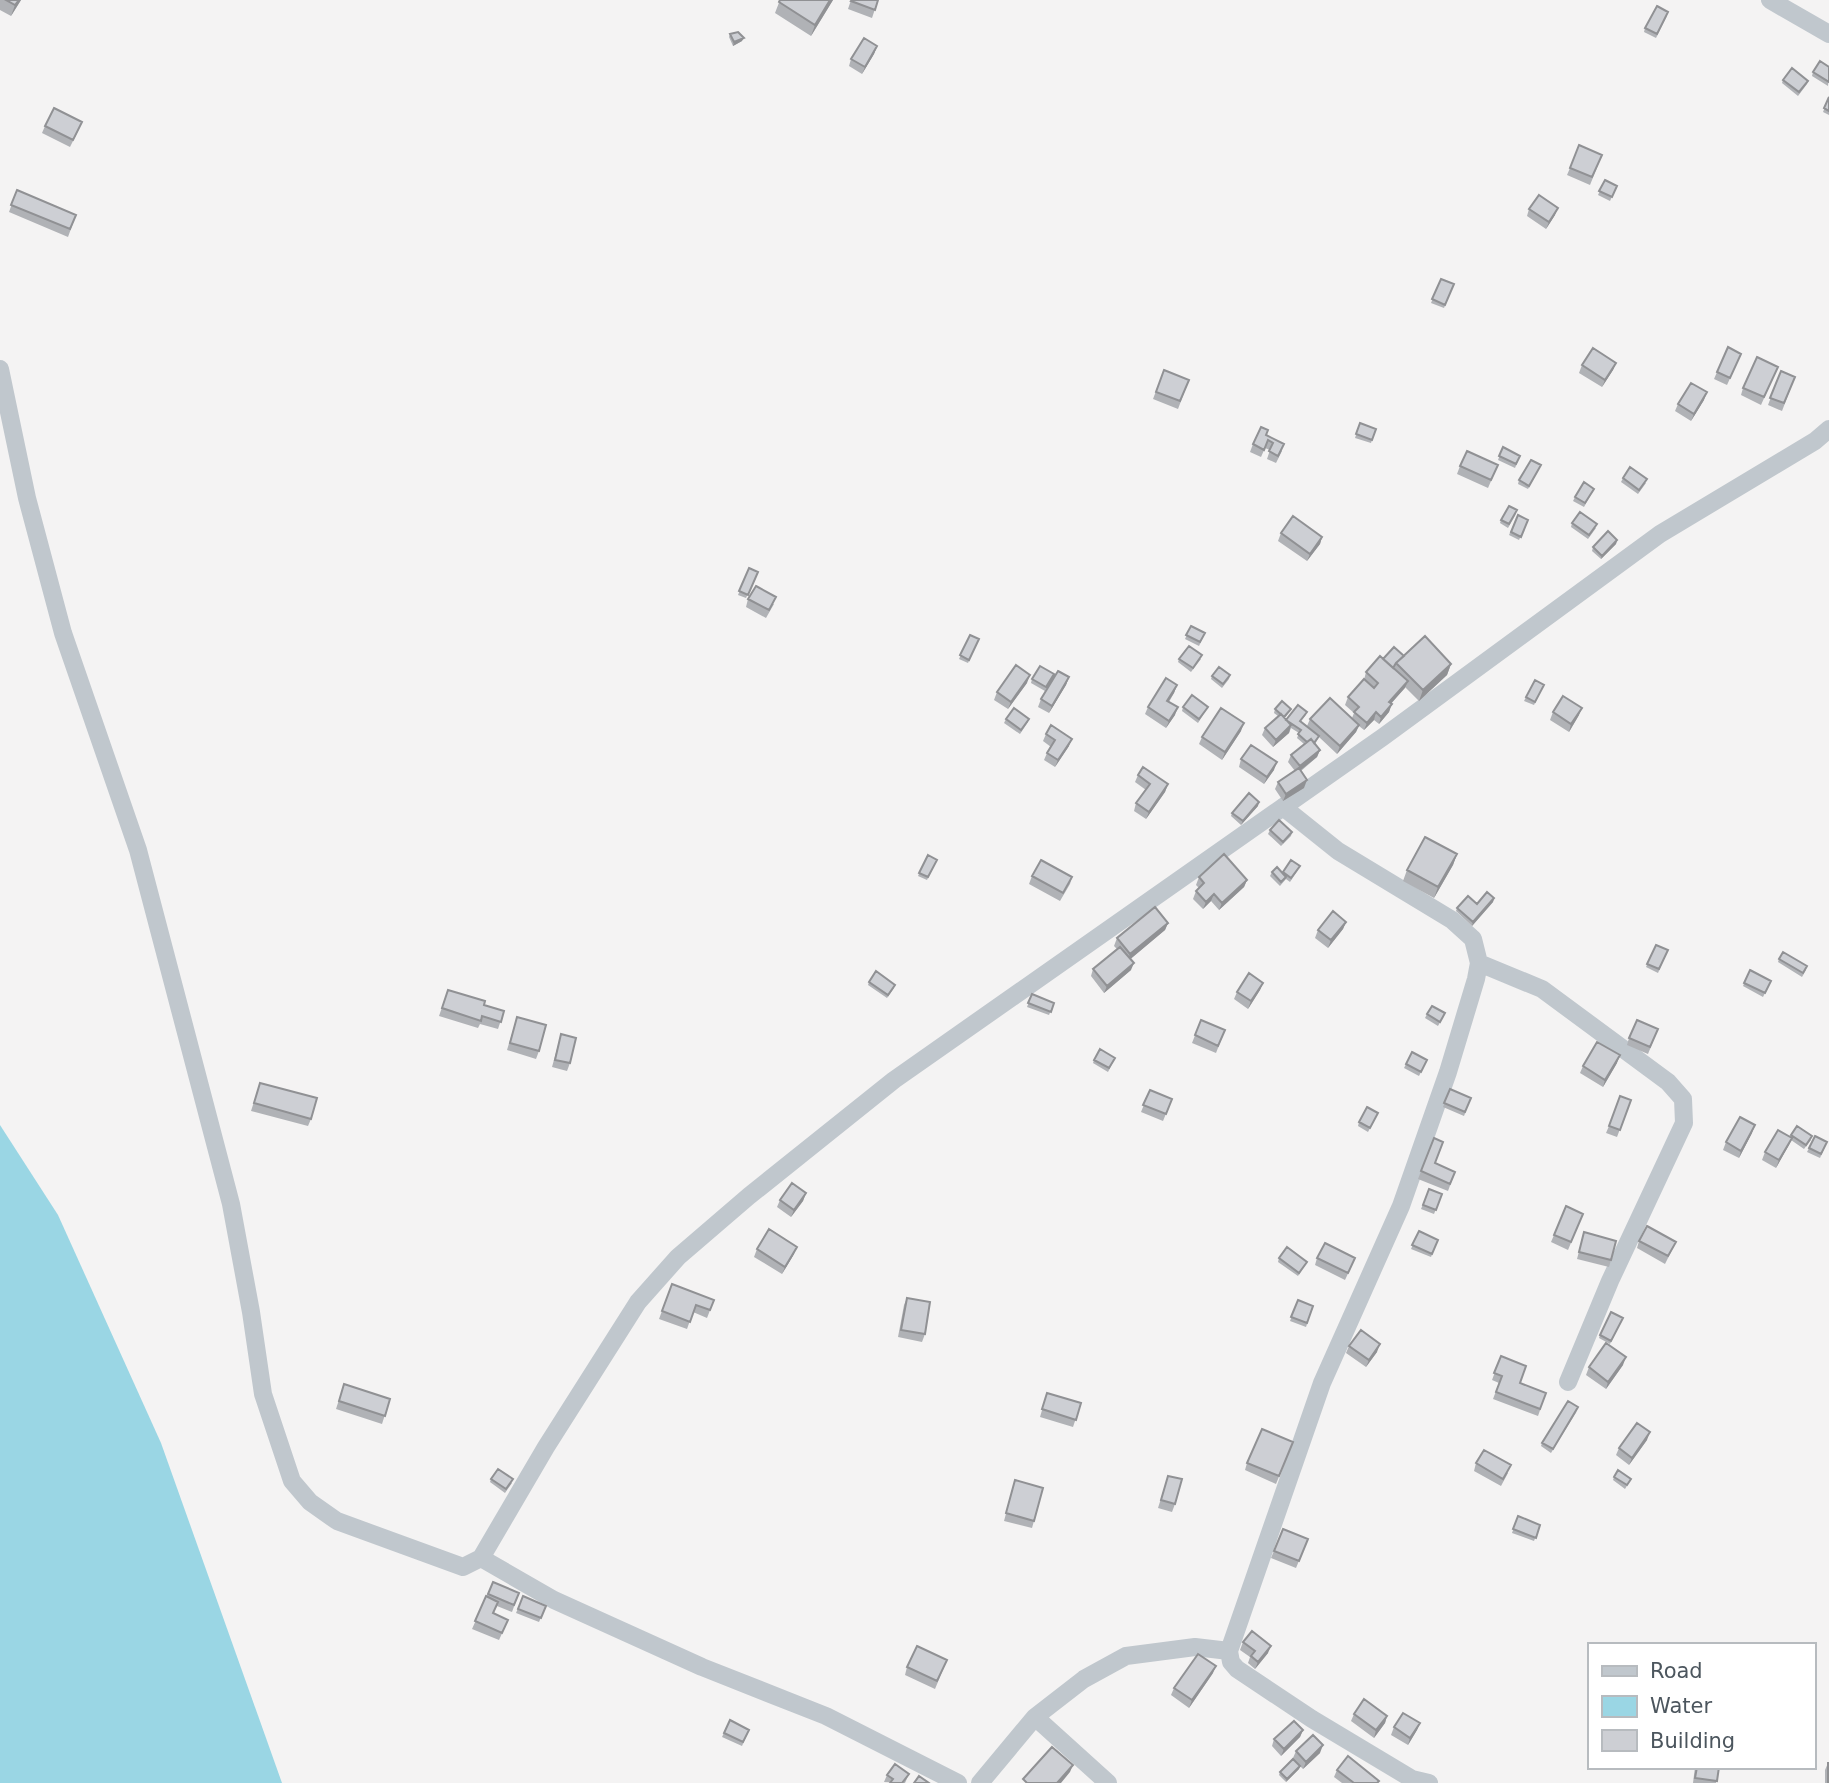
<svg xmlns="http://www.w3.org/2000/svg" width="1829" height="1783" font-family="'DejaVu Sans',sans-serif">
<style>
.water{fill:#9ad6e4}
.lines{fill:none;stroke-linecap:round;stroke-linejoin:round}
.street{stroke:#c0c7cd;stroke-width:18}
.wall{fill:#b0b2b6}
.shaded-wall{fill:#909194}
.building{fill:#cdcfd4;stroke:#909194;stroke-width:2}
</style>
<rect width="100%" height="100%" fill="#f4f3f3"/>
<!-- water -->
<path class="water" d="M0,1125L58,1215L161,1443L282,1783H0Z"/>
<g class="lines">
<!-- street -->
<path class="street" d="M1770,0L1829,34
M0,369L27,498L63,633L138,850L231,1204L251,1312L263,1394L292,1481L310,1502L337,1521L463,1567L481,1558L546,1447L638,1302L678,1257L749,1196L894,1080L1383,737L1660,534L1815,441L1829,429
M1283,807L1338,851L1452,920L1473,939L1479,963L1476,979L1448,1072L1401,1206L1322,1383L1229,1651L1231,1662L1237,1669L1312,1719L1412,1779L1429,1783
M1479,963L1542,989L1668,1082L1683,1099L1684,1123L1610,1281L1568,1382
M481,1558L554,1600L702,1667L826,1716L958,1783
M1035,1717L1108,1783
M980,1783L1035,1717L1084,1679L1126,1656L1195,1647L1229,1651"/>
</g>
<!-- wall -->
<path class="wall" d="M0,0H21L11,16L0,10Z
M780,0H833L811,36L775,13Z
M851,0H878L872,18L848,9Z
M1667,16L1656,38L1644,32L1645,28Z
M730,34L742,41L733,46L729,37Z
M877,46L874,54L862,74L849,66L851,59Z
M1829,67L1828,86L1812,76L1813,72Z
M1783,80L1808,81L1807,84L1798,96L1782,83Z
M1829,97V115L1823,112Z
M45,126L79,129L70,147L42,133Z
M1602,155L1590,185L1567,175L1570,168Z
M1605,180L1617,186L1610,201L1598,195Z
M17,190L76,215L68,237L9,212Z
M1529,209L1555,215L1546,229L1527,216Z
M1441,279L1454,284L1444,308L1431,303Z
M1738,361L1727,385L1714,379L1717,372Z
M1616,363L1613,370L1602,387L1579,373L1582,365Z
M1778,367L1761,405L1741,395L1743,388Z
M1164,370L1189,380L1178,409L1153,399Z
M1781,371L1795,377L1782,411L1768,405Z
M1704,400L1691,421L1675,411L1678,404Z
M1360,423L1372,440L1371,443L1355,438Z
M1266,435L1282,451L1276,463L1267,459L1270,450L1265,448L1261,457L1250,452L1253,444Z
M1503,447L1520,456L1515,468L1498,460Z
M1498,465L1488,488L1457,474L1460,466Z
M1541,465L1528,489L1518,484L1519,480Z
M1623,478L1646,483L1638,494L1621,482Z
M1594,489L1584,507L1573,501L1575,497Z
M1516,514L1508,528L1500,523L1501,520Z
M1518,515L1528,520L1519,540L1509,535Z
M1572,523L1596,528L1588,539L1571,527Z
M1281,533L1322,537L1320,544L1307,561L1278,541Z
M1617,540L1616,544L1601,559L1592,551L1593,547Z
M749,568L758,572L746,598L738,595Z
M748,599L774,604L766,618L746,607Z
M1191,626L1205,633L1199,646L1185,639Z
M970,635L979,639L968,663L959,659Z
M1404,656L1451,664L1447,675L1419,701L1405,687L1391,704L1389,712L1379,724L1374,720L1364,730L1359,726L1356,732L1337,754L1319,737L1315,744L1320,750L1317,757L1301,771L1304,788L1283,801L1275,789L1278,782L1295,771L1288,762L1291,755L1304,744L1297,738L1299,733L1291,728L1289,733L1273,747L1262,735L1265,728L1278,716L1274,713L1275,709L1289,712L1285,718L1287,720L1306,715L1301,721L1307,726L1310,719L1352,718L1354,713L1345,705L1348,697L1364,680L1366,672L1383,659Z
M1179,659H1201L1191,672L1178,662Z
M1054,674L1045,691L1031,683L1032,679Z
M1230,675L1229,679L1222,688L1211,679L1212,676Z
M1069,677L1066,685L1049,713L1038,707L1041,699Z
M1027,683L1008,709L994,700L997,692Z
M1177,685L1174,693L1169,702L1175,715L1166,728L1145,714L1148,707Z
M1544,685L1534,705L1524,701L1526,697Z
M1183,707H1208L1198,723L1182,711Z
M1553,712L1579,715L1569,732L1550,720Z
M1006,719L1028,722L1020,734L1004,723Z
M1241,731L1222,760L1199,744L1202,737Z
M1046,734L1069,746L1055,767L1044,760L1047,753L1051,747L1043,741Z
M1241,759L1274,770L1264,784L1239,767Z
M1138,775L1168,784L1165,792L1146,819L1134,811L1136,803L1146,790L1135,782Z
M1258,806L1241,825L1231,816L1232,813Z
M1270,830L1292,832L1291,836L1281,846L1268,834Z
M1457,854L1453,865L1434,898L1403,881L1407,870Z
M928,855L937,860L927,880L918,876Z
M1291,860L1298,870L1290,882L1286,879L1280,886L1270,876L1272,872L1282,873Z
M1032,876L1072,877L1070,884L1060,901L1029,884Z
M1199,877L1247,880L1244,887L1219,910L1211,901L1203,909L1193,899L1196,891L1199,888L1196,885Z
M1494,898L1493,902L1472,926L1456,911L1457,908L1477,904Z
M1346,922L1343,929L1328,948L1315,938L1318,930Z
M1168,923L1165,930L1130,959L1131,970L1104,993L1091,976L1093,969L1117,949L1114,946L1117,938Z
M1656,945L1668,950L1658,973L1646,967Z
M1779,959L1806,970L1802,977L1778,962Z
M1750,970L1771,981L1763,997L1743,986Z
M869,982L894,988L887,998L868,985Z
M1263,983L1260,990L1248,1009L1234,999L1237,992Z
M448,990L484,1005L504,1011L498,1029L480,1024L478,1028L439,1016Z
M1032,994L1054,1003L1049,1015L1027,1007Z
M1445,1013L1438,1026L1425,1018L1427,1014Z
M517,1017L539,1051L536,1059L507,1050Z
M1201,1020L1225,1030L1216,1053L1192,1043Z
M1658,1029L1648,1054L1627,1045L1629,1038Z
M561,1034L570,1063L567,1071L552,1067Z
M1115,1058L1108,1072L1093,1063L1094,1060Z
M1427,1060L1419,1076L1404,1068L1406,1064Z
M1617,1063L1603,1087L1580,1073L1583,1066Z
M260,1083L311,1119L308,1126L251,1111Z
M1450,1089L1471,1098L1464,1116L1443,1107Z
M1150,1090L1172,1099L1163,1121L1141,1112Z
M1631,1100L1617,1137L1606,1133L1609,1126Z
M1378,1113L1368,1132L1358,1126L1359,1122Z
M1752,1133L1739,1158L1723,1150L1726,1142Z
M1791,1135L1811,1140L1804,1149L1791,1140L1776,1168L1762,1160L1765,1152L1790,1137Z
M1815,1136L1827,1142L1820,1158L1807,1152Z
M1434,1138L1435,1163L1455,1172L1448,1191L1418,1179Z
M1429,1189L1442,1194L1434,1214L1421,1209Z
M806,1193L803,1201L791,1217L777,1207L780,1200Z
M1583,1214L1568,1250L1551,1242L1554,1235Z
M1419,1231L1438,1240L1431,1257L1411,1249Z
M1584,1232L1611,1260L1609,1267L1577,1259Z
M1639,1241L1676,1242L1665,1264L1637,1248Z
M757,1249L794,1254L782,1274L754,1257Z
M1279,1258L1307,1262L1298,1276L1278,1262Z
M1317,1258L1352,1265L1345,1280L1315,1265Z
M672,1284L714,1300L707,1318L693,1312L687,1329L659,1319Z
M907,1298L925,1334L922,1342L898,1337L904,1305Z
M1298,1300L1313,1306L1306,1327L1290,1321Z
M1623,1318L1610,1344L1599,1338L1600,1335Z
M1349,1346L1377,1352L1366,1367L1346,1353Z
M1501,1356L1520,1383L1546,1393L1538,1416L1493,1399L1499,1383L1492,1380Z
M1623,1365L1606,1389L1586,1375L1589,1367Z
M344,1384L390,1399L382,1424L336,1409Z
M1047,1393L1081,1403L1073,1427L1040,1417Z
M1577,1411L1551,1453L1541,1446L1542,1443Z
M1647,1440L1629,1465L1616,1455L1619,1448Z
M1293,1442L1276,1484L1245,1470L1247,1463Z
M1476,1463L1508,1473L1501,1486L1474,1471Z
M1168,1476L1175,1504L1172,1512L1158,1508Z
M1614,1477L1631,1479L1625,1489L1613,1480Z
M491,1479L512,1483L505,1493L490,1482Z
M1015,1480L1034,1521L1032,1528L1004,1521Z
M1518,1516L1540,1525L1534,1541L1512,1533Z
M1283,1529L1308,1539L1296,1568L1271,1558Z
M493,1582L519,1593L512,1612L497,1606L493,1613L505,1627L499,1640L472,1629Z
M523,1596L546,1606L539,1622L516,1613Z
M1243,1642L1268,1653L1255,1669L1248,1663L1250,1657L1240,1650Z
M947,1660L935,1689L905,1675L907,1667Z
M1213,1673L1189,1708L1171,1695L1174,1688Z
M1354,1714L1387,1716L1385,1723L1374,1738L1351,1721Z
M730,1720L749,1730L742,1746L722,1737Z
M1420,1723L1417,1730L1408,1745L1391,1735L1394,1727Z
M1303,1730L1300,1737L1281,1756L1272,1746L1274,1739Z
M1296,1751L1320,1753L1303,1769L1300,1766L1299,1769L1286,1782L1279,1775L1280,1772L1293,1758Z
M1828,1763L1829,1783H1825V1770Z
M1695,1767H1719L1716,1783H1693Z
M1337,1770L1379,1781L1378,1783H1342L1334,1777Z
M909,1774L905,1783L884,1782L887,1775Z"/>
<!-- shaded-wall -->
<path class="shaded-wall" d="M19,0H21L11,16L15,5Z
M830,0H833L811,36L815,25Z
M744,38L742,41L733,46L734,42Z
M877,46L874,54L862,74L865,67Z
M1558,208L1555,215L1546,229L1549,222Z
M1616,363L1613,370L1602,387L1605,380Z
M1707,392L1704,400L1691,421L1694,414Z
M1322,537L1320,544L1307,561L1310,554Z
M1617,540L1616,544L1601,559L1602,556Z
M1451,664L1447,675L1419,701L1423,690Z
M1030,675L1027,683L1008,709L1011,702Z
M1069,677L1066,685L1049,713L1052,706Z
M1408,681L1405,688L1386,709L1389,702Z
M1177,685L1174,693L1164,708L1167,701Z
M1392,704L1389,712L1379,724L1381,717Z
M1178,707L1175,715L1166,728L1169,721Z
M1582,708L1579,715L1569,732L1571,724Z
M1376,712L1374,720L1364,730L1367,723Z
M1244,723L1241,731L1222,760L1225,752Z
M1291,725L1289,733L1273,747L1276,740Z
M1359,725L1356,732L1337,754L1340,746Z
M1072,739L1069,746L1055,767L1058,760Z
M1320,750L1317,757L1297,773L1300,766Z
M1277,762L1274,770L1264,784L1267,777Z
M1307,780L1304,788L1283,801L1286,794Z
M1168,784L1165,792L1146,819L1149,812Z
M1259,802L1258,806L1241,825L1243,821Z
M1457,854L1453,865L1434,898L1438,887Z
M1247,880L1244,887L1219,910L1222,903Z
M1214,894L1211,901L1203,909L1206,902Z
M1494,898L1493,902L1472,926L1473,922Z
M1346,922L1343,929L1328,948L1331,940Z
M1168,923L1165,930L1127,962L1130,954Z
M1134,963L1131,970L1104,993L1107,986Z
M1263,983L1260,990L1248,1009L1251,1001Z
M1620,1055L1617,1063L1603,1087L1605,1080Z
M1755,1125L1752,1133L1739,1158L1741,1151Z
M1792,1138L1789,1145L1776,1168L1779,1160Z
M806,1193L803,1201L791,1217L794,1210Z
M797,1247L794,1254L782,1274L785,1267Z
M1380,1344L1377,1352L1366,1367L1369,1360Z
M1626,1357L1623,1365L1606,1389L1608,1382Z
M1650,1432L1647,1440L1629,1465L1632,1458Z
M1271,1646L1268,1653L1255,1669L1258,1662Z
M1216,1666L1213,1673L1189,1708L1192,1700Z
M1387,1716L1385,1723L1374,1738L1376,1730Z
M1420,1723L1417,1730L1408,1745L1410,1738Z
M1303,1730L1300,1737L1281,1756L1284,1749Z
M1323,1745L1320,1753L1303,1769L1306,1762Z
M1073,1765L1070,1772L1061,1783H1057Z
M1300,1766L1299,1769L1286,1782L1287,1779Z"/>
<!-- building -->
<path class="building" d="M6,0H19L15,5Z
M780,0H830L815,25L779,2Z
M852,0H878L875,10L851,1Z
M1657,6L1668,12L1657,34L1645,28Z
M738,32L744,38L734,42L730,34Z
M864,38L877,46L865,67L851,59Z
M1820,61L1829,67V82L1813,72Z
M1792,68L1808,81L1799,92L1783,80Z
M1829,97V111L1824,108Z
M54,108L82,122L73,140L45,126Z
M1579,145L1602,155L1592,177L1570,168Z
M1605,180L1617,186L1612,197L1599,191Z
M17,190L76,215L70,229L11,205Z
M1539,195L1558,208L1549,222L1529,209Z
M1441,279L1454,284L1445,305L1432,299Z
M1728,347L1741,354L1730,378L1717,372Z
M1593,348L1616,363L1605,380L1582,365Z
M1757,357L1778,367L1764,397L1743,388Z
M1164,370L1189,380L1180,401L1156,392Z
M1781,371L1795,377L1784,403L1770,398Z
M1691,383L1707,392L1694,414L1678,404Z
M1360,423L1376,429L1372,440L1356,434Z
M1261,427L1268,430L1266,435L1284,444L1278,456L1269,451L1273,443L1268,440L1264,450L1253,444Z
M1503,447L1520,456L1516,464L1499,456Z
M1467,451L1498,465L1491,480L1460,466Z
M1531,460L1541,465L1529,486L1519,480Z
M1630,467L1647,479L1639,490L1623,478Z
M1584,482L1594,489L1585,503L1575,497Z
M1509,506L1517,510L1509,524L1501,520Z
M1580,512L1597,524L1589,535L1572,523Z
M1518,515L1528,520L1521,537L1511,532Z
M1293,516L1322,537L1310,554L1281,533Z
M1608,531L1617,540L1602,556L1593,547Z
M749,568L758,572L748,595L739,591Z
M756,586L776,597L769,610L748,599Z
M1191,626L1205,633L1200,642L1186,635Z
M970,635L979,639L969,660L960,655Z
M1425,636L1451,664L1423,690L1396,663Z
M1189,646L1202,655L1193,668L1179,659Z
M1394,647L1404,656L1396,663L1393,668L1383,659Z
M1380,656L1408,681L1389,702L1392,704L1381,717L1376,712L1367,723L1354,712L1359,707L1348,697L1364,679L1374,688L1378,683L1366,672Z
M1016,665L1030,675L1011,702L997,692Z
M1040,666L1054,674L1046,687L1032,679Z
M1219,667L1230,675L1223,684L1212,676Z
M1058,671L1069,677L1052,706L1041,699Z
M1166,678L1177,685L1167,701L1178,707L1169,721L1148,707Z
M1535,680L1544,685L1535,702L1526,697Z
M1192,695L1208,707L1199,719L1183,707Z
M1563,696L1582,708L1571,724L1553,712Z
M1330,698L1359,725L1340,746L1310,719Z
M1282,701L1291,709L1284,717L1275,709Z
M1298,705L1307,712L1300,721L1319,736L1314,743L1311,739L1307,742L1298,734L1301,730L1286,720Z
M1014,708L1029,719L1021,730L1006,719Z
M1221,708L1244,723L1225,752L1202,737Z
M1281,714L1291,725L1276,740L1265,728Z
M1051,725L1072,739L1058,760L1047,753L1055,740L1046,734Z
M1311,739L1320,750L1300,766L1291,755Z
M1251,745L1277,762L1267,777L1241,759Z
M1143,767L1168,784L1149,812L1136,803L1150,784L1138,775Z
M1299,768L1307,780L1286,794L1278,782Z
M1249,793L1259,802L1243,821L1232,813Z
M1279,820L1292,832L1283,842L1270,830Z
M1425,837L1457,854L1438,887L1407,870Z
M1224,854L1247,880L1222,903L1214,894L1206,902L1196,891L1204,883L1199,877Z
M928,855L937,860L928,877L919,873Z
M1041,860L1072,877L1063,893L1032,876Z
M1291,860L1300,866L1291,878L1283,872Z
M1277,867L1286,877L1281,882L1272,872Z
M1487,892L1494,898L1473,922L1457,908L1468,896L1477,904Z
M1155,907L1168,923L1130,954L1117,938Z
M1333,911L1346,922L1331,940L1318,930Z
M1656,945L1668,950L1659,969L1647,964Z
M1120,947L1134,963L1107,986L1093,969Z
M1783,952L1807,966L1803,973L1779,959Z
M1750,970L1771,981L1765,993L1744,983Z
M876,971L895,985L888,995L869,982Z
M1249,973L1263,983L1251,1001L1237,992Z
M448,990L485,1001L484,1005L504,1011L501,1022L482,1016L481,1021L442,1008Z
M1032,994L1054,1003L1051,1012L1028,1003Z
M1432,1006L1445,1013L1440,1022L1427,1014Z
M517,1017L546,1025L539,1051L510,1043Z
M1201,1020L1225,1030L1218,1046L1195,1035Z
M1637,1020L1658,1029L1650,1047L1629,1038Z
M561,1034L576,1038L570,1063L555,1060Z
M1597,1042L1620,1055L1605,1080L1583,1066Z
M1100,1049L1115,1058L1109,1068L1094,1060Z
M1412,1052L1427,1060L1421,1072L1406,1064Z
M260,1083L317,1098L311,1119L254,1103Z
M1450,1089L1471,1098L1465,1112L1444,1103Z
M1150,1090L1172,1099L1166,1114L1143,1105Z
M1620,1096L1631,1100L1620,1130L1609,1126Z
M1367,1107L1378,1113L1370,1128L1359,1122Z
M1740,1117L1755,1125L1741,1151L1726,1142Z
M1797,1126L1812,1136L1806,1145L1791,1135Z
M1778,1130L1792,1138L1779,1160L1765,1152Z
M1815,1136L1827,1142L1821,1154L1809,1148Z
M1434,1138L1443,1142L1435,1163L1455,1172L1450,1184L1421,1171Z
M792,1183L806,1193L794,1210L780,1200Z
M1429,1189L1442,1194L1436,1210L1423,1205Z
M1566,1206L1583,1214L1571,1242L1554,1235Z
M1647,1226L1676,1242L1668,1256L1639,1241Z
M769,1229L797,1247L785,1267L757,1249Z
M1419,1231L1438,1240L1432,1254L1412,1245Z
M1584,1232L1616,1241L1611,1260L1579,1252Z
M1325,1243L1355,1258L1348,1273L1317,1258Z
M1287,1247L1307,1262L1299,1273L1279,1258Z
M672,1284L714,1300L710,1310L696,1305L690,1322L662,1311Z
M907,1298L930,1302L925,1334L901,1330Z
M1298,1300L1313,1306L1307,1323L1291,1317Z
M1611,1312L1623,1318L1611,1341L1600,1335Z
M1361,1330L1380,1344L1369,1360L1349,1346Z
M1606,1343L1626,1357L1608,1382L1589,1367Z
M1501,1356L1526,1366L1520,1383L1546,1393L1540,1409L1496,1392L1502,1376L1494,1373Z
M344,1384L390,1399L385,1416L339,1401Z
M1047,1393L1081,1403L1076,1420L1042,1409Z
M1568,1401L1578,1407L1553,1449L1542,1443Z
M1637,1423L1650,1432L1632,1458L1619,1448Z
M1262,1429L1293,1442L1279,1476L1247,1463Z
M1484,1450L1511,1465L1503,1479L1476,1463Z
M498,1469L513,1479L506,1489L491,1479Z
M1618,1470L1631,1479L1627,1485L1614,1477Z
M1168,1476L1182,1479L1175,1504L1161,1500Z
M1015,1480L1043,1488L1034,1521L1006,1513Z
M1518,1516L1540,1525L1536,1538L1513,1529Z
M1283,1529L1308,1539L1299,1561L1274,1551Z
M493,1582L519,1593L514,1605L488,1594Z
M486,1596L498,1602L493,1613L508,1620L502,1633L475,1621Z
M523,1596L546,1606L541,1618L518,1609Z
M1252,1631L1271,1646L1258,1662L1251,1656L1255,1651L1243,1642Z
M917,1646L947,1660L937,1681L907,1667Z
M1198,1654L1216,1666L1192,1700L1174,1688Z
M1364,1699L1387,1716L1376,1730L1354,1714Z
M1403,1713L1420,1723L1410,1738L1394,1727Z
M730,1720L749,1730L743,1742L724,1733Z
M1294,1721L1303,1730L1284,1749L1274,1739Z
M1313,1735L1323,1745L1306,1762L1296,1751Z
M1052,1747L1073,1765L1057,1783H1027L1023,1779Z
M1348,1756L1379,1781L1377,1783H1354L1337,1770Z
M1293,1759L1300,1766L1287,1779L1280,1772Z
M1828,1763H1829V1783H1828Z
M895,1764L909,1774L902,1783H890L893,1779L887,1775Z
M1697,1767H1719L1717,1781L1695,1778Z
M919,1776L929,1783H914Z"/>
<!-- legend -->
<rect x="1588" y="1643" width="228" height="126" fill="#ffffff" stroke="#b7bbbf" stroke-width="2"/>
<rect x="1602" y="1666" width="35" height="10" fill="#c0c7cd" stroke="#b7bbbf" stroke-width="2"/>
<text x="1650" y="1678" font-size="21" fill="#4c565e">Road</text>
<rect x="1602" y="1696" width="35" height="21" fill="#9ad6e4" stroke="#b7bbbf" stroke-width="2"/>
<text x="1650" y="1713" font-size="21" fill="#4c565e">Water</text>
<rect x="1602" y="1730" width="35" height="21" fill="#cdcfd4" stroke="#b7bbbf" stroke-width="2"/>
<text x="1650" y="1748" font-size="21" fill="#4c565e">Building</text>
</svg>
